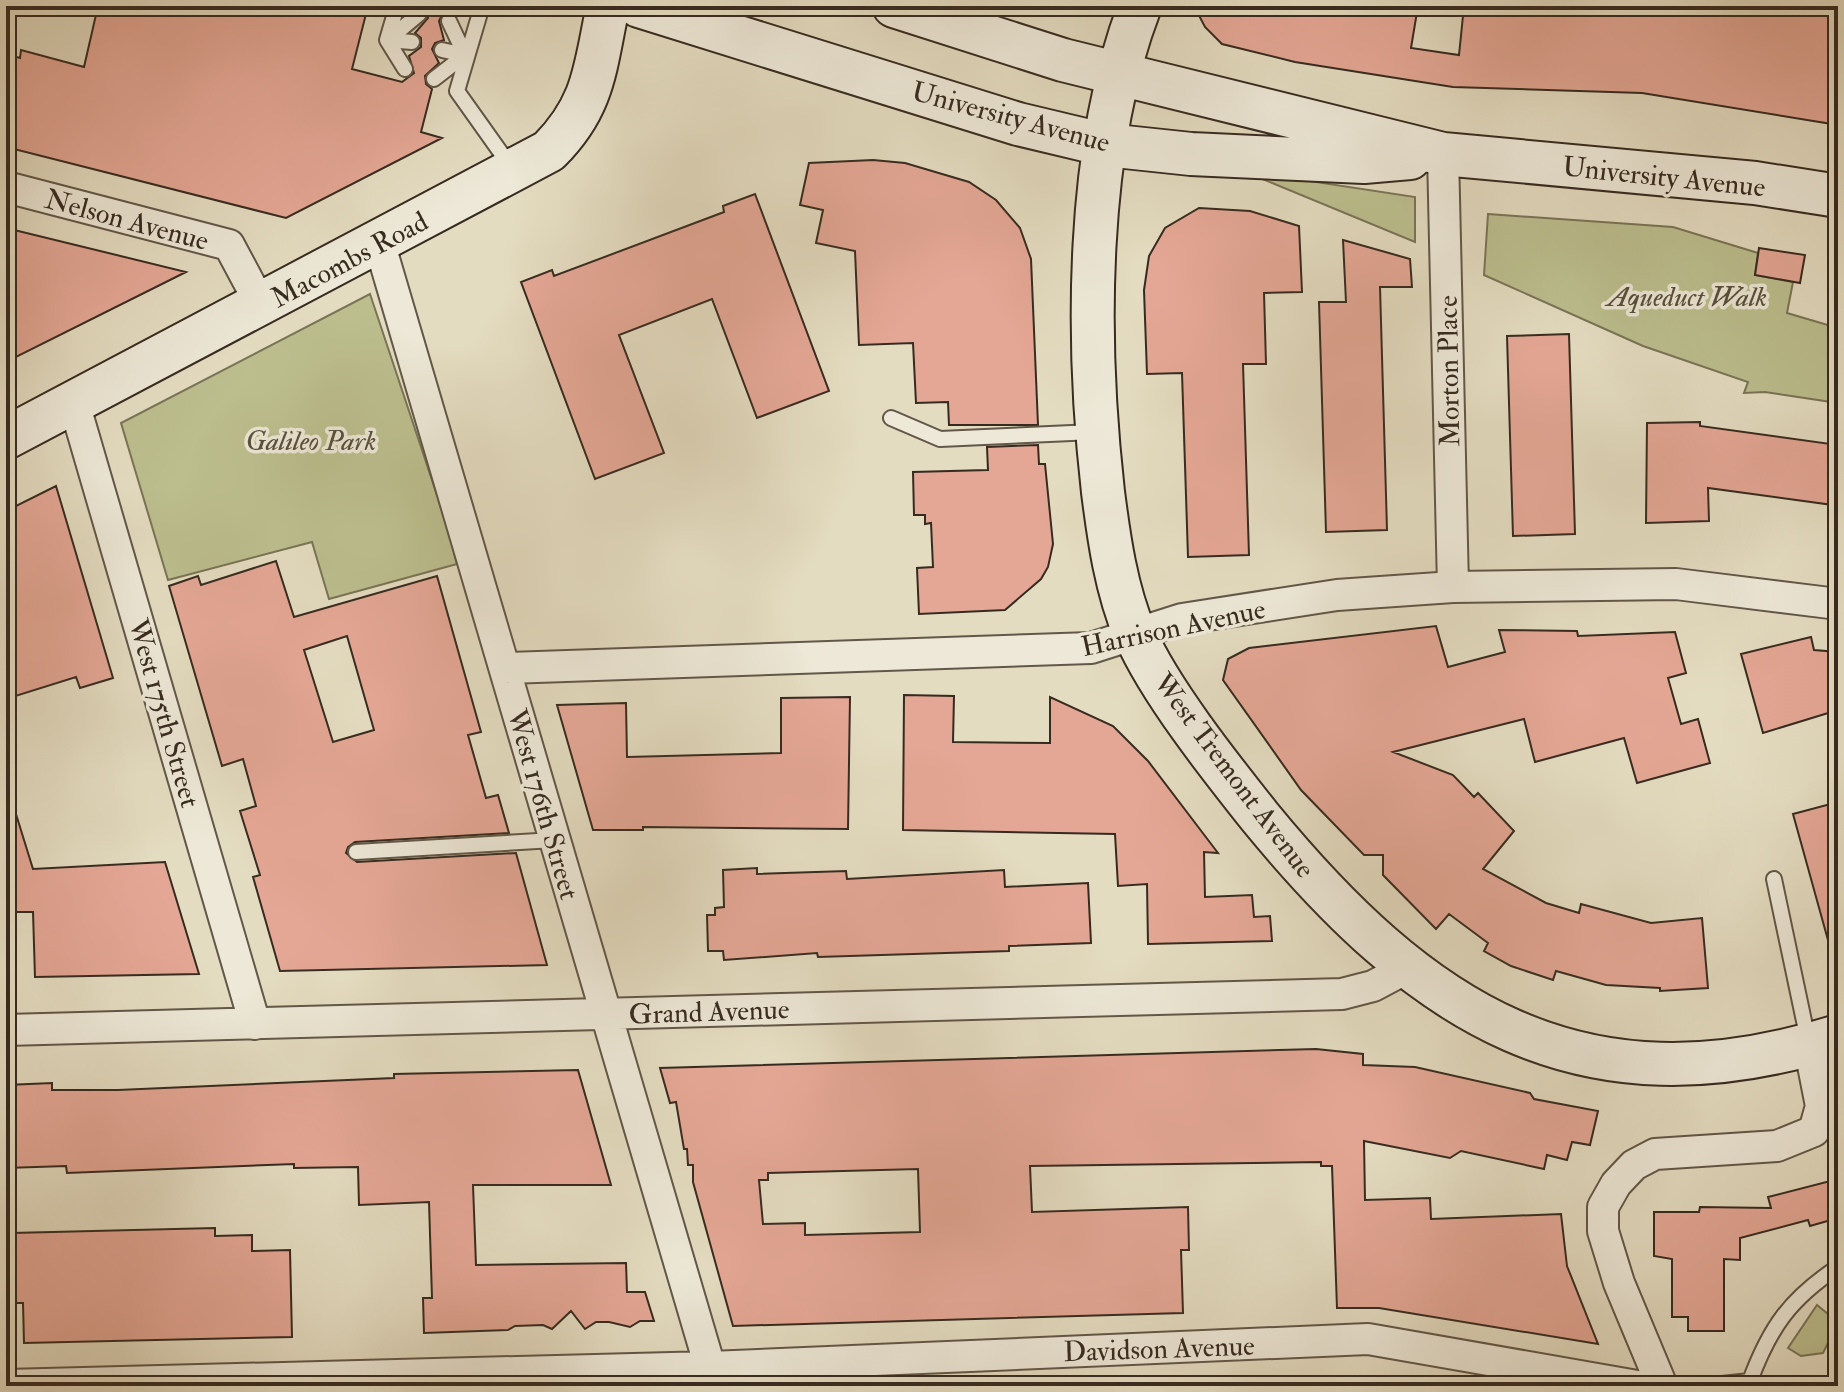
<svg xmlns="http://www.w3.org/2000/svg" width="1844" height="1392" font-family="'IM FELL Double Pica',serif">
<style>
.green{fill:#bcbe8e;stroke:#7a7457;stroke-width:2}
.building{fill:#e4a795;stroke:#372b20;stroke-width:2;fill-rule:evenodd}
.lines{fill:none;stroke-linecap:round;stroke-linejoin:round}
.lane-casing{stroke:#625748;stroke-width:18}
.street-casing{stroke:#625748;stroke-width:34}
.secondary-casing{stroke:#372b20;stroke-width:46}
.lane{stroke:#ede8d7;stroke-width:14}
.street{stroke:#ede8d7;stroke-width:30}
.secondary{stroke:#ede8d7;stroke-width:42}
.labels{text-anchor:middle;stroke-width:7;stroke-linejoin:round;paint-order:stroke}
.street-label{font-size:28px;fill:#372b20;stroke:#ede8d7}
.park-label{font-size:28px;font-style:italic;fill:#58503c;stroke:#ede8d7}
</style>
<rect width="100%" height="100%" fill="#e4dcc1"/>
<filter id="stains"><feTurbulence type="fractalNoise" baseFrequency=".0025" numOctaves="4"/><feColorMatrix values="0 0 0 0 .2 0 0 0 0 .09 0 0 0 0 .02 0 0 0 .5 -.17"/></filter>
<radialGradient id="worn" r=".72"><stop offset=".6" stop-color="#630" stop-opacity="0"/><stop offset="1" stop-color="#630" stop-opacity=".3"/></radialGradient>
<!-- green -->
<path class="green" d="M1243,171L1415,197V242Z
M1488,214L1673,227L1758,253L1755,275L1793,282L1787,313L1838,328V403L1765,392L1744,393L1748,382L1643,346L1484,275Z
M370,294L446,522L457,564L329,599L312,542L168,580L121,423Z
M1817,1305L1828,1314L1832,1335L1823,1353L1801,1356L1788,1348Z"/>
<!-- building -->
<path class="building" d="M98,6H368L352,69L402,82L414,73L409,56L421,47V38L415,33L428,18V9L443,13L439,21L444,40L435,43L432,49L439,63L425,76L426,84L432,89L421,132L442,138L286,218L6,147V54L20,58L21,50L84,67Z
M1194,6H1418L1411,48L1459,55L1464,6H1796L1838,13V125L1642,93L1453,87L1295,62L1222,44L1205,27Z
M873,160L905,163L969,182L996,200L1020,228L1031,259L1038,425H949L948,402L916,403L913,343L859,345L855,251L816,243L823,210L800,205L809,163Z
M755,194L829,391L757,418L712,299L619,335L664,453L595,479L521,282L552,270L554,276L724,212L723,206Z
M1199,208L1250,211L1299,226L1302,292L1264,293L1266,364H1243L1249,555L1188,557L1182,373L1147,374L1144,290L1149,256L1165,228Z
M6,228L186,272L6,362Z
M1343,240L1410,259L1412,287H1380L1387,530L1326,532L1319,302H1346Z
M1759,248L1805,255L1800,283L1755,275Z
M1569,334L1575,534L1513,536L1507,336Z
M1700,422V426L1838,445L1833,505L1708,488L1709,521L1646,523L1647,423Z
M1038,445L1039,464H1045L1053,544L1048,567L1041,579L1005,610L919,614L917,568L933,567L931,523L925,524V515H914L913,472L988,470L987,447Z
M56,486L113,678L80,688L76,677L6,699V511Z
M276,561L294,617L437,576L481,732L468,735L486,798L498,795L509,833L355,842L348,847L346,853L357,862L516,853L547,965L280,971L253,877L260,875L240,811L256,806L243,759L222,766L169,586L198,576L201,585ZM347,636L374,730L333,742L304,650Z
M1436,626L1448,667L1505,652L1499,630L1577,631L1578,636L1675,632L1686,673L1668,678L1681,724L1698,719L1710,763L1637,783L1624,738L1535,762L1524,719L1393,752L1453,775L1474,797L1478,793L1514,831L1483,869L1546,903L1579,913L1581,904L1651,923L1702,918L1708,988L1660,991V988L1606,985L1556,971L1553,980L1511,966L1484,951L1488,943L1449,914L1436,929L1383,875V855H1364L1301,790L1223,680L1228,659L1249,648Z
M1811,637L1814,650L1838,652V710L1763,733L1741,654Z
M904,695L954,696L953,742L1050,743V697L1113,726L1148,761L1218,853L1204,852L1205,897L1252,895L1254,917L1270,916L1272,941L1148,944L1147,884L1118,886L1115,834L903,830Z
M850,697L848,829L643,827V830H593L557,705L626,703L627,757L781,753V698Z
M11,798L33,869L165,862L199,974L35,977L33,912H6V799Z
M1838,802V950L1831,951L1793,814Z
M757,868V874L846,871L847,879L1004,870L1005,887L1088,883L1091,943L1009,946V951L818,957L817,953L724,960L723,951H708L707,915H715V908L724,907L723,870Z
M1316,1049L1363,1054V1065L1415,1067L1530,1093L1534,1099L1598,1111L1590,1145L1572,1142L1567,1160L1547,1155L1544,1169L1461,1151L1450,1158L1364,1141L1365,1200L1430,1198L1431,1219L1561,1214L1567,1266L1598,1344L1379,1308H1337L1332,1166H1321V1162L1030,1166L1032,1212L1188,1207L1189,1250H1181L1183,1313L733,1326L693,1182V1165H688L687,1149H684L676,1102L670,1103L660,1068ZM918,1169L920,1232L805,1235V1223L763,1224L759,1180H768V1173Z
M578,1070L611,1185H473L476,1265L626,1263L627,1292H645L654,1321H640L630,1327L609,1322H596L585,1329L571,1311L552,1329L543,1325L515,1326L508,1330L424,1333L423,1298H432L429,1202L359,1205L358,1167L294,1168V1164L67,1173L66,1166L6,1168V1085L52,1083V1090H118L394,1078V1074Z
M1838,1179V1218L1810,1226L1808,1220L1740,1238V1260L1724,1259V1331H1688V1317H1672V1259L1654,1256V1212H1699L1700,1207L1771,1208L1768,1197Z
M215,1228V1236L252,1235V1251L290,1250L292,1337L24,1343L23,1303H6V1280H14L12,1233Z"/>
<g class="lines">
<!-- lane casing -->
<g class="lane-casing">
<path id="lane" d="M397,6L387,40L405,69
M482,6L457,91L511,167
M449,21L465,55
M387,40L412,42
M388,40L419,14
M434,79L465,55L442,50
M891,418L940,439L1094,432
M356,852L554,840
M1774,879L1808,1040
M1703,1386L1750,1381C1770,1327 1790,1299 1838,1267"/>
</g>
<!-- street casing -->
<g class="street-casing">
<path id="street" d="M1443,154L1453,587
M6,187L229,245L261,305
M379,242L710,1367
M74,403L255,1024
M505,668L1091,648L1182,619L1337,595L1453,587L1676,584L1838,604
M6,1030L1342,994L1373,986L1407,968
M6,1385L710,1367L1368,1339L1637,1386
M1662,1386L1619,1283L1603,1231V1207L1616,1184L1634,1165L1655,1154L1777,1146L1814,1131L1821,1106L1809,1045"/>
</g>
<!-- secondary casing -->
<g class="secondary-casing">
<path id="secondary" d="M639,6L1018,124L1106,145L1191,154L1364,162L1410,158
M894,6L1063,60L1443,154L1755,183L1838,196
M1140,6C1085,148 1086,342 1103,492C1109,539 1116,589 1135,634C1159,690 1221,768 1260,817C1420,1012 1579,1118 1838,1036
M6,438L549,151C595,105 595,67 608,6"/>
</g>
<!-- lane -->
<use href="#lane" class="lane"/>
<!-- street -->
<use href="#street" class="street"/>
<!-- secondary -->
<use href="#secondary" class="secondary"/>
</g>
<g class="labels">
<!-- street labels -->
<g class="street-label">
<text transform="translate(1011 116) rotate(15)" y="10">University Avenue</text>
<text transform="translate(1664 176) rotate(6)" y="10">University Avenue</text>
<text transform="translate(127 219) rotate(15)" y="10">Nelson Avenue</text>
<text transform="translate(349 259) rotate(-28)" y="10">Macombs Road</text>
<text transform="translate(1448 371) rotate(-91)" y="10">Morton Place</text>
<text transform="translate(1173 627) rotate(-12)" y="10">Harrison Avenue</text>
<text transform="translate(165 713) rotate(74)" y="10">West 175th Street</text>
<text transform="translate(1235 775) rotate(53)" y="10">West Tremont Avenue</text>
<text transform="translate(544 804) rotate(74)" y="10">West 176th Street</text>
<text transform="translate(709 1011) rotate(-2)" y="10">Grand Avenue</text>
<text transform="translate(1159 1348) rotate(-2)" y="10">Davidson Avenue</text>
</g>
<!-- park labels -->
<g class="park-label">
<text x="1687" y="306">Aqueduct Walk</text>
<text x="311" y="450">Galileo Park</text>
</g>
</g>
<!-- margin -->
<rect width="1844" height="1392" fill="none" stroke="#e4dcc1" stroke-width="32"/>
<rect x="8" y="8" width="1828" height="1376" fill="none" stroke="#372b20" stroke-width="4"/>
<rect x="16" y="16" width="1812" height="1360" fill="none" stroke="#372b20" stroke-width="2"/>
<rect width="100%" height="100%" filter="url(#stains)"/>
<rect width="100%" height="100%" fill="url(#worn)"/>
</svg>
